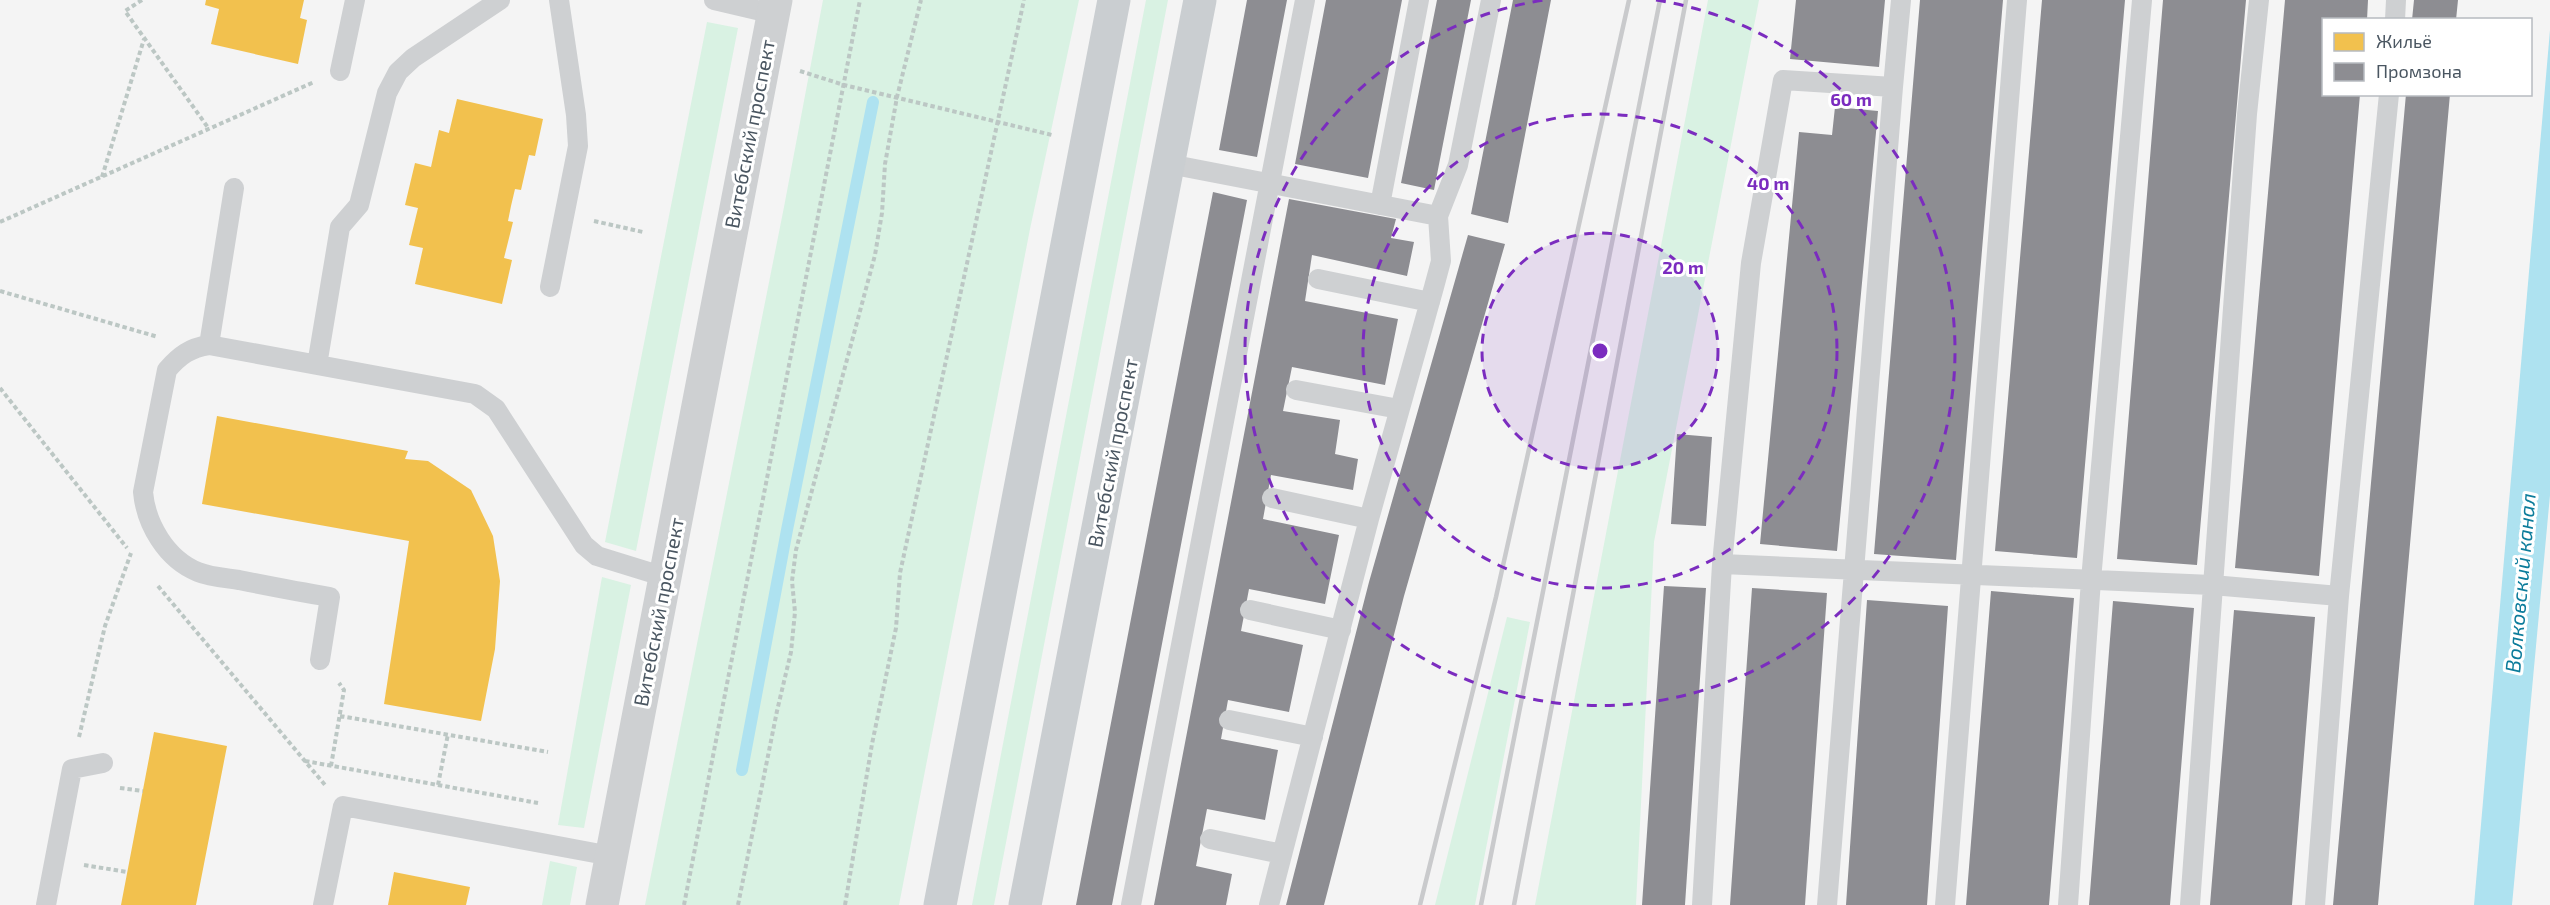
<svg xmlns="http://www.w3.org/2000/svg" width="2550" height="905" font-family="'Exo 2',sans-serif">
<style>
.green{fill:#d9f2e3}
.water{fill:#aee2f0}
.homes{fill:#f2c14e}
.industry{fill:#8d8d92}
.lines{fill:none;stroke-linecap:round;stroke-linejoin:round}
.stream{stroke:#aee2f0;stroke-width:12}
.path{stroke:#bcc7c4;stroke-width:4;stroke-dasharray:4.5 3;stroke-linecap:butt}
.service{stroke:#ced0d2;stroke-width:20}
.minor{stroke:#ced0d2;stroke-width:33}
.primary{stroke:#caced1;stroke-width:33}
.rail{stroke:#c9cacc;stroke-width:4.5}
.ring{fill:none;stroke:#7b2cbf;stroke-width:3;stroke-dasharray:10 8}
.labels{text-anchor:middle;stroke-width:6;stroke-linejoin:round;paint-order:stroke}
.street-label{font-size:20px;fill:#4a5661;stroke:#fff}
.water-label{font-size:21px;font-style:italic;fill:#0c7c9b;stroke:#fff}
.centre{fill:#7b2cbf;stroke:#fff;stroke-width:3}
.ring-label{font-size:18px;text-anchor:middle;font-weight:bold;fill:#7b2cbf;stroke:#fff;stroke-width:6;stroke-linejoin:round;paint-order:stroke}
</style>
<rect width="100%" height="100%" fill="#f4f4f4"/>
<!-- green -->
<path class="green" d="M823,0H1079L1030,229L899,905H645L784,207Z
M1146,0H1168L994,905H972Z
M1708,0H1759L1654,542L1636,905H1535Z
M707,22L738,28L636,551L605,542Z
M602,577L631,585L584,828L558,825Z
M1507,617L1530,622L1475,905H1435Z
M550,861L577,867L570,905H542Z"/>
<!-- water -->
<path class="water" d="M2550,30V495L2512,905H2474Z"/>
<!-- homes -->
<path class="homes" d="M206,0H304L300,18L307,20L298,64L211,44L219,9L205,5Z
M457,99L543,119L535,156L529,155L521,190L515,189L511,206L508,221L513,222L504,258L512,260L502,304L415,284L423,248L409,245L418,208L405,205L415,163L431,167L439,130L449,133Z
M217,416L408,451L405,459L428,461L471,490L493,536L500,581L495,649L481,721L384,704L409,541L202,504Z
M154,732L227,746L196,905H121Z
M394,872L470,887L466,905H388Z"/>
<!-- industry -->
<path class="industry" d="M1247,0H1287L1257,157L1219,150Z
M1326,0H1402L1368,178L1295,164Z
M1437,0H1471L1434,190L1401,183Z
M1513,0H1551L1508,223L1471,214Z
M1796,0H1885L1879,67L1790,59Z
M1920,0H2003L1956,560L1874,554Z
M2042,0H2125L2077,558L1995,551Z
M2163,0H2246L2197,565L2117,559Z
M2285,0H2368L2367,20H2324V94H2360L2319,576L2235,568Z
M2414,0H2458L2456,20H2412Z
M2406,94H2450L2378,905H2333Z
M1835,107L1878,111L1837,551L1760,544L1799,132L1832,135Z
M1213,192L1247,200L1112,905H1076Z
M1289,199L1396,219L1391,238L1414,242L1407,276L1312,255L1305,301L1398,319L1385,385L1292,367L1283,411L1340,420L1335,454L1358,459L1353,490L1271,475L1263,519L1339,535L1325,604L1249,589L1241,631L1303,645L1289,712L1228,700L1221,739L1278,750L1265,820L1207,809L1196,866L1232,874L1226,905H1154Z
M1468,235L1505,244L1404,596L1324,905H1286L1369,582Z
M1677,434L1712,437L1706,526L1671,524Z
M1664,586L1706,588L1685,905H1642Z
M1752,588L1827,593L1805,905H1730Z
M1991,591L2074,598L2049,905H1966Z
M1867,600L1948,606L1927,905H1846Z
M2113,601L2194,608L2170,905H2089Z
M2234,610L2315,617L2292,905H2210Z"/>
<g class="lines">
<!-- stream -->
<path class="stream" d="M742,770L787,530L873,102"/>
<!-- path -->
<path class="path" d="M142,0L125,11L209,129
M800,71L844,85L1052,135
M102,177L144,39
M594,221L643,232
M0,222L314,82
M0,291L158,337
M0,388L127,548
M158,586L325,785
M340,716L548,752
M79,737L105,626L131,553
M305,761L538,803
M331,766L344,690L339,683
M438,785L448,734
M120,788L143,791
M84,865L127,872
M684,905L860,0
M738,905L777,711L791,652L795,612L792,581L796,550L875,255L882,213L885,164L897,97L921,0
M845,905L872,744L896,628L900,573L1024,0"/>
<!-- service -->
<path class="service" d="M714,0L774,14
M2395,20L2396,0
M340,71L355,0
M1169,164L1438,216
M1380,205L1419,0
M1318,279L1430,302
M550,287L578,146L576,115L559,0
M209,345L234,188
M317,365L340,227L359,205L387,93L398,72L413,58L500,0
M1296,390L1399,409
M1272,498L1369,519
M1722,564L2212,585L2339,596
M1250,610L1341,630
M320,660L330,597C300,592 269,586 239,580C226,578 210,577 198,572C166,559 146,524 143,492L167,370C180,355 190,348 209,345L475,394L496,409L584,545L597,556L665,577
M1229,720L1313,737
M1210,839L1282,854
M46,905L72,769L103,763
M323,905L343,806L611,856
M1131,905L1305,0
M1269,905L1369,519L1434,287L1441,261L1438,216L1458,165L1491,0
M1702,905L1722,564L1751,263L1783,80L1893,87L1901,0
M1827,905L1893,87
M1945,905L2017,0
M2068,905L2091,580L2142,0
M2190,905L2247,114L2259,0
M2315,905L2339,596L2389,94"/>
<!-- minor -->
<path class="minor" d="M602,905L776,0"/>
<!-- primary -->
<path class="primary" d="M940,905L1114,0
M1025,905L1200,0"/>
<!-- rail -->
<path class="rail" d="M1420,905L1496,597L1629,0
M1481,905L1660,0
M1514,905L1686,0"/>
</g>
<!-- distance rings -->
<circle cx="1600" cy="351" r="118" fill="#7b2cbf" fill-opacity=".12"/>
<g class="ring">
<circle cx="1600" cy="351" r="118"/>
<circle cx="1600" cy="351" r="237"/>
<path d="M1656 0A355 355 0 1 1 1544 0"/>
</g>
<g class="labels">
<!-- street labels -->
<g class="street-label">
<text transform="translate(750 134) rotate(-79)" y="7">Витебский проспект</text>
<text transform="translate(1113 453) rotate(-79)" y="7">Витебский проспект</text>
<text transform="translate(659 612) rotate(-79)" y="7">Витебский проспект</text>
</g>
<!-- water labels -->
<g class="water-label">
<text transform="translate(2521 583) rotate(-85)" y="7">Волковский канал</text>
</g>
</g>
<circle cx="1600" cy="351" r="9" class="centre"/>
<g class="ring-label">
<text x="1851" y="106">60 m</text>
<text x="1768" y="190">40 m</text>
<text x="1683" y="274">20 m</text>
</g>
<!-- legend -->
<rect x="2322" y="18" width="210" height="78" fill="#ffffff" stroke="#b7bbc0" stroke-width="1.5"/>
<rect x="2334" y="33" width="30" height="18" fill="#f2c14e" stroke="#b7bbc0" stroke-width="1.5"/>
<text x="2376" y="48" font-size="18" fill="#4a5661">Жильё</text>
<rect x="2334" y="63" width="30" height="18" fill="#8d8d92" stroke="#b7bbc0" stroke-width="1.5"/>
<text x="2376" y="78" font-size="18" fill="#4a5661">Промзона</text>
</svg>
